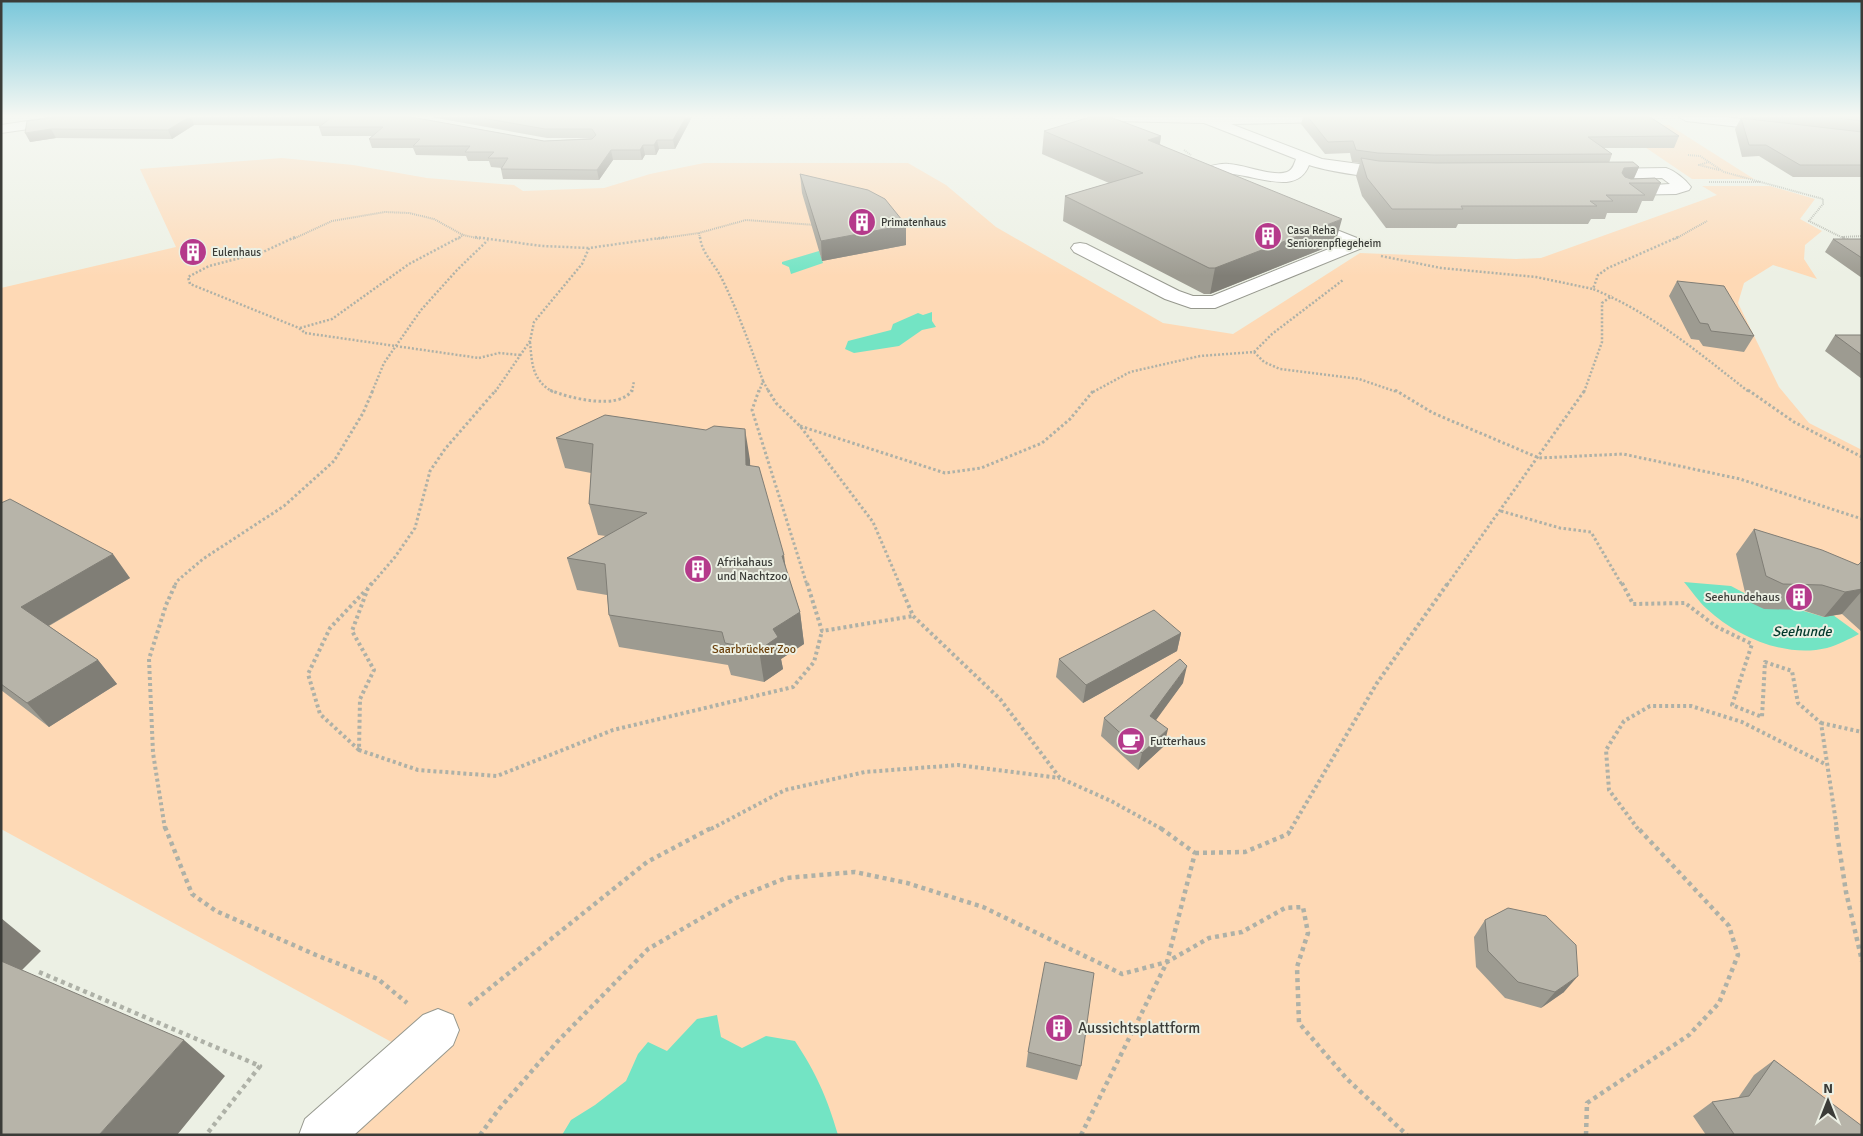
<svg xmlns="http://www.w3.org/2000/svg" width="1863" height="1136" font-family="Signika,sans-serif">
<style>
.green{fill:#fed9b5}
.water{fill:#73e4c4}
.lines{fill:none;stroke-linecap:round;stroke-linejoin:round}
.minor-casing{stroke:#96988e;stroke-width:2}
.path-far4{stroke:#aeb1a7;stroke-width:2;stroke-dasharray:1 1;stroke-linecap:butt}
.path-far3{stroke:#aeb1a7;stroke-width:2.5;stroke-dasharray:2 2;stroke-linecap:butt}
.path-far2{stroke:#aeb1a7;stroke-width:3;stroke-dasharray:2.5 2.5;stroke-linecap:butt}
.path-far1{stroke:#aeb1a7;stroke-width:4;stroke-dasharray:3 3;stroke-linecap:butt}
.path{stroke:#aeb1a7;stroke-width:4.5;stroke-dasharray:4 4;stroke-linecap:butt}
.minor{fill:#fff;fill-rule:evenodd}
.path-bridge{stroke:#aeb1a7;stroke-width:2.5;stroke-dasharray:2 2;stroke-linecap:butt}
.wall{fill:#9d9b91}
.shaded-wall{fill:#807e76}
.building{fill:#b7b4a9;stroke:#807e76}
.labels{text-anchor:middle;stroke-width:4;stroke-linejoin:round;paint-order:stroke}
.far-poi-label{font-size:11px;fill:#3b3c38;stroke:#ecf0e4;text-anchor:start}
.poi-label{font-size:12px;fill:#3b3c38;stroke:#ecf0e4;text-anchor:start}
.park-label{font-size:12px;fill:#6c410d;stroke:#ecf0e4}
.water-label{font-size:14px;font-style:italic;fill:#01382b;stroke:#ecf0e4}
.near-poi-label{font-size:15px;fill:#3b3c38;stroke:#ecf0e4;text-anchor:start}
</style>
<rect width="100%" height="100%" fill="#ecf0e4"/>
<!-- green -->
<path class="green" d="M1608,122L1669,125L1754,179H1692Z
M282,158L353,165L427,178L514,185L523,191L604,188L650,174L704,163H908L946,185L996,227L1163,323L1233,334L1360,253L1516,259L1541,258L1717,195L1702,186H1770L1815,199L1800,219L1822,231L1805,245L1804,259L1817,279L1773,265L1744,283L1738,303L1779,387L1809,423L1862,450V1135H297L397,1045L1,829V288L176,247L140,169Z"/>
<!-- water -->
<path class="water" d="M819,251L823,263L791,274L789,267L782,264V262Z
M932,312V321L936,327L922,330L899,346L854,353L845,349L848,341L891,330L893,324L918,313L923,315Z
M1684,582L1731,586L1746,594L1824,617L1833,615L1859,634C1849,639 1838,645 1827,648C1785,658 1737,637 1707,609C1698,601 1692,591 1684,582Z
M717,1015L721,1037L742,1048L766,1036L795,1041C816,1073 827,1097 838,1135H562L571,1120L595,1105L626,1081L638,1054L648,1042L667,1051L697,1019Z"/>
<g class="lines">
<!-- minor casing -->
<g class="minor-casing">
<path id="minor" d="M55,117H91L84,121L1,133V125Z
M1107,117H1380L1373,121L1231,124L1322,159L1396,169L1402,171L1404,174L1402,177C1385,181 1326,171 1309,165C1295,202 1242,166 1215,175L1232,184L1234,187L1232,190H1220L1201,180L1199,177L1202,169C1211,166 1219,163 1229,164C1245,165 1273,177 1287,172C1293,170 1294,164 1296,159L1204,123L1114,121Z
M1679,117H1724L1776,123L1781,124L1783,127L1781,130L1776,131L1686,121Z
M1666,168C1675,171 1685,179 1691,187L1689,190L1676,194L1623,195L1617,193L1615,190L1617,187L1670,184L1662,178L1599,179L1593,177L1591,174L1593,171L1599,169Z
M1304,217L1362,240L1365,244L1362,248L1215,308H1191L1165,299L1074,252L1071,248L1074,244L1080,243L1086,244L1179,291L1193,296H1212L1341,244L1298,226L1295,222L1298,218Z
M438,1009L453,1015L459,1030L453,1045L354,1135H299L305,1119L423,1015Z"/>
</g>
<!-- path-far4 -->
<path class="path-far4" d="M1184,150L1191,155
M1688,155L1700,156L1724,172L1823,199V204L1809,221L1845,239
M1709,162L1699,165L1719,170
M1709,182H1761
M699,233L700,239
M1842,237L1862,236
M293,239L332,221L385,212L409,213L434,219L463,235L481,239
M458,239L463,235
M657,239L699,233L746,220L815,225
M1675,239L1707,221"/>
<!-- path-far3 -->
<path class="path-far3" d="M295,237L263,252L209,266L188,277L190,284L299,328L305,333
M475,237L542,246L589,248
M700,237C702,254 714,263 721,277C738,311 750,346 763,381L759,392
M1678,237L1608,268L1598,275L1593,289C1652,313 1699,353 1749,392
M1843,237L1848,240
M1381,256L1441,268L1536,277L1593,289
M300,328L332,319L409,264L460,237
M530,342C532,364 532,380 553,392
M1254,352L1272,334L1343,280
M479,358L499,353L520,355
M763,381L769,392
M372,392L384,363L421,310L457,270L488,240
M495,392L530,341L534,322L582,264L589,248L667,237
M632,392L634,381
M1093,392L1130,372L1200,356L1254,352L1264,362L1280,369L1359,379L1397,392
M1584,392L1602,342V303L1612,296"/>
<!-- path-far2 -->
<path class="path-far2" d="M550,390C568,398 620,411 632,390
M759,390L752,410L807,585
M768,390L776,403L800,426L873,522L900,585
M1395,390L1433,413L1539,458L1623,454L1740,479L1862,519
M1748,390L1794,422L1862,457
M800,426L945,473L981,468L1042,443L1070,419L1094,390
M1501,511L1560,528L1591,532L1622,585
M175,585L177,581L203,559L284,506L334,461L363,413L373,390
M371,585L395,557L415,528L430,471L445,449L496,390
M1447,585L1585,390"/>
<!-- path-far1 -->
<path class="path-far1" d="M372,583L368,588L352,631L374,670L360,699L359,750L418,770L497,776L613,730L793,687L814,662L822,631
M807,583L822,631L913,616
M899,583L913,616L1000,699L1060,778L1111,801L1162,829
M1622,583L1633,604L1685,603L1717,627L1752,644L1732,705L1762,717L1765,662L1792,671L1798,703L1821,723L1837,829
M1821,723L1862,732
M359,750L320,714L308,674L330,628L366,590
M165,829L153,753L149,659L166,605L176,583
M711,829L785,790L865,772L958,765L1060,778
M1291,829L1377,683L1448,583
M1638,829L1609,790L1606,750L1624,721L1650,706H1691L1742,722L1827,765"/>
<!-- path -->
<path class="path" d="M165,827L192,894L216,911L316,955L378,979L407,1003
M1836,827L1846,892L1862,961
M1195,853L1245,852L1288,834L1292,827
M39,972L260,1066L206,1135
M469,1005L647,862L713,827
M480,1135L499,1109L557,1042L648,949L736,898L786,878L855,872L907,883L983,907L1122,974L1167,962L1209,938L1242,932L1285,908L1303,907L1308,933L1297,967L1299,1023L1347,1079L1407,1135
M1081,1135L1167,962L1195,853L1159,827
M1586,1135L1587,1103L1689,1035L1719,1003L1738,955L1729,926L1637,827"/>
<!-- minor -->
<use href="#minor" class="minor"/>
<!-- path-bridge -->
<path class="path-bridge" d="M305,333L479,358"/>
</g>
<!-- wall -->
<path class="wall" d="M58,117H411L544,141L593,138H547L431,117H692L675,149H659L656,155H645L642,160H613L599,180L503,179L501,169L502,168L491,167L489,161H468L466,156L416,155L413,148H372L369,139L372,136H322L319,127L320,126L194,125L172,139L56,138L30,142Z
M1303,117H1650L1679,136L1674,148H1604L1612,154L1609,163L1639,167L1633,179L1661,183L1653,201H1642L1637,213H1607L1605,219H1591L1588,224H1458L1456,228H1386L1362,196L1356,176L1360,163L1352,162L1350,153L1325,154L1301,124Z
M1739,117H1862V177H1793L1759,156L1742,157L1735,129L1741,118L1779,122Z
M1044,131L1161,136L1160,144L1335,244L1210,294H1204L1063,221L1065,196L1109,183L1042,154Z
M800,174L906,225V245L822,261L802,193Z
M1833,239H1862V278L1825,252Z
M1677,281L1754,336L1744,352L1703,346L1699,340L1691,339L1669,296Z
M1835,335H1862V379L1825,351Z
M556,438L750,460V466L786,569L800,612L804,644L781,659L783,669L764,682L731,675L728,665L619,647L609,615L607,595L577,590L567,558L606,536L598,535L589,504L591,473L565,468Z
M1,503L130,578L49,626L98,660L117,684L49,727L1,690Z
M1754,529L1858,565L1862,561V632L1842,614L1824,617L1802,610L1764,609L1747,601L1736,554Z
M1181,633L1177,651L1083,703L1056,677L1059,659Z
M1183,683L1155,720L1164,746L1138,770L1101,736L1104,718Z
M1485,920L1564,992L1541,1008L1505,998L1476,967L1474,937Z
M1028,1052L1081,1066L1077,1080L1026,1067Z
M1774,1060L1862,1135H1706L1693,1116L1712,1102L1738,1098L1754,1075Z"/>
<!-- shaded-wall -->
<path class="shaded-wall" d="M189,117H191L194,125L172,139L168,130Z
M686,117H692L675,149L673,140Z
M51,129L56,138L30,142L25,133Z
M1161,136L1157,159L1148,140Z
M657,140L659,149L656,155L654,145Z
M643,145L645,155L642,160L640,150Z
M611,150L613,160L599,180L597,170Z
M1639,167L1632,183L1615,186L1624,168Z
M1342,219L1335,244L1210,294L1215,268Z
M906,225V245L822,261L821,241Z
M745,429L750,460L751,496L746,465Z
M113,554L130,578L41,630L21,607Z
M784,555L788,586L782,556Z
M1862,589V591L1842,614L1824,617L1845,592Z
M800,612L804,644L781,659L783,669L764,682L759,650L773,629Z
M1181,633L1177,651L1083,703L1086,685Z
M98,660L117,684L49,727L27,703Z
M1187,666L1183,683L1146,734L1150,716Z
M1168,729L1164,746L1138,770L1142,753Z
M1,918L41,951L10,982L1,975Z
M1578,976L1564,992L1541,1008L1555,992Z
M184,1040L225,1076L177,1135H99Z"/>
<!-- building -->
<path class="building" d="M58,117H189L168,130L51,129L25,133L27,121Z
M296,117H411L544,141L592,139L596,135L592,129H545L477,117H686L673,140H657L654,145H643L640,150H611L597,170L501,169L508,158H488L494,152H465L470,146H413L420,139H369L383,127H319L332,117Z
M1090,117H1110L1161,136L1148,140L1342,219L1215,268H1209L1065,196L1143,173L1044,131Z
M1308,117H1650L1679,136L1588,137L1612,154L1434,155L1378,153L1356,150L1353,141L1328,142Z
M1829,117H1862V121Z
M1741,118L1862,132V165H1800L1766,145H1749Z
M1361,158L1379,161L1436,163L1633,162L1639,167L1624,168L1622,173L1625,177L1631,179L1655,178L1661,183H1629L1645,195H1606L1613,201H1590L1597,206H1461L1463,209H1392L1367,178Z
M800,174L868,190L885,199L906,225L821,241Z
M1833,239H1862V258Z
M1677,281L1724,286L1754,336L1711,331L1708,324L1700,323Z
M1835,335H1862V355Z
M605,415L706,430L714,426L745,429L746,465L759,467L784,555L782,556L800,612L773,629L778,637L759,650L725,643L722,632L609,615L605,564L567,558L647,513L589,504L593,444L556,438Z
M10,499L113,554L21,607L98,660L27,703L1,684V503Z
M1754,529L1822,550L1858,565L1862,561V589L1845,592L1822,585L1783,584L1766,576Z
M1154,610L1181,633L1086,685L1059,659Z
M1180,659L1187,666L1150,716L1168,729L1142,753L1104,718Z
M1508,908L1546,916L1576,945L1578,976L1555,992L1518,982L1488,951L1485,920Z
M1,961L184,1040L99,1135H1Z
M1045,962L1094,973L1081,1066L1028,1052Z
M1774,1060L1862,1126V1135H1728L1734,1134L1712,1102L1749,1096Z"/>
<!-- sky -->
<linearGradient id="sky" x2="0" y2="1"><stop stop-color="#79c7da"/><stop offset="0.42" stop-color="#f6f8f3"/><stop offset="1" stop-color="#f6f8f3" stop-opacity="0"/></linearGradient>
<rect width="1863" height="276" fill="url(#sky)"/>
<!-- icons -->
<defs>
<g id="building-disc" transform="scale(1.4375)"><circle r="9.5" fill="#b53a8b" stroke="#ecf0e4"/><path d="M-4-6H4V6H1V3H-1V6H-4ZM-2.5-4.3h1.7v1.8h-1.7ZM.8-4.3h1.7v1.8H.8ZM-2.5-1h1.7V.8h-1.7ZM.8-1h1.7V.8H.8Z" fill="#fff"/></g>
<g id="cafe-disc" transform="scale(1.4375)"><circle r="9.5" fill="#b53a8b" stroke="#ecf0e4"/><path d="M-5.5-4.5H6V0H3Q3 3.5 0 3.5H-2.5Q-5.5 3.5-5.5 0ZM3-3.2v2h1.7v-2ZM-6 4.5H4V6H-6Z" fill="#fff"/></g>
</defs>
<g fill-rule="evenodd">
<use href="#building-disc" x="862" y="222"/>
<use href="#building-disc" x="1268" y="236"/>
<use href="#building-disc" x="193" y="252"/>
<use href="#building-disc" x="698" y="569"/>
<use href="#building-disc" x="1799" y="597"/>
<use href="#cafe-disc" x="1131" y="741"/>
<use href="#building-disc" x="1059" y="1028"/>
</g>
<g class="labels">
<!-- far-poi labels -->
<g class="far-poi-label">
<text x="881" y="226">Primatenhaus</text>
<text x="1287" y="234">Casa Reha<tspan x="1287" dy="13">Seniorenpflegeheim</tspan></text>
<text x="212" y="256">Eulenhaus</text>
</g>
<!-- poi labels -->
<g class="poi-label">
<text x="717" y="566">Afrikahaus<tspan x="717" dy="14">und Nachtzoo</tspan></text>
<text x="1780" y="601" text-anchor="end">Seehundehaus</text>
<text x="1150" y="745">Futterhaus</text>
</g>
<!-- park labels -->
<g class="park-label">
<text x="754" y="653">Saarbrücker Zoo</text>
</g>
<!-- water labels -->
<g class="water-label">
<text x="1802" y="636">Seehunde</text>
</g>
<!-- near-poi labels -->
<g class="near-poi-label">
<text x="1078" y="1033">Aussichtsplattform</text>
</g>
</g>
<!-- border -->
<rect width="1863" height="1136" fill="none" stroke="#3b3c38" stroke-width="5"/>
<!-- north arrow -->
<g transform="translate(1828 1101)" stroke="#ecf0e4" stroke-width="4" paint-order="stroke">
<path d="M0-4L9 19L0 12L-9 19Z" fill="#3b3c38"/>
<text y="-8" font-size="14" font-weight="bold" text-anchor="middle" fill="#3b3c38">N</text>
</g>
</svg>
